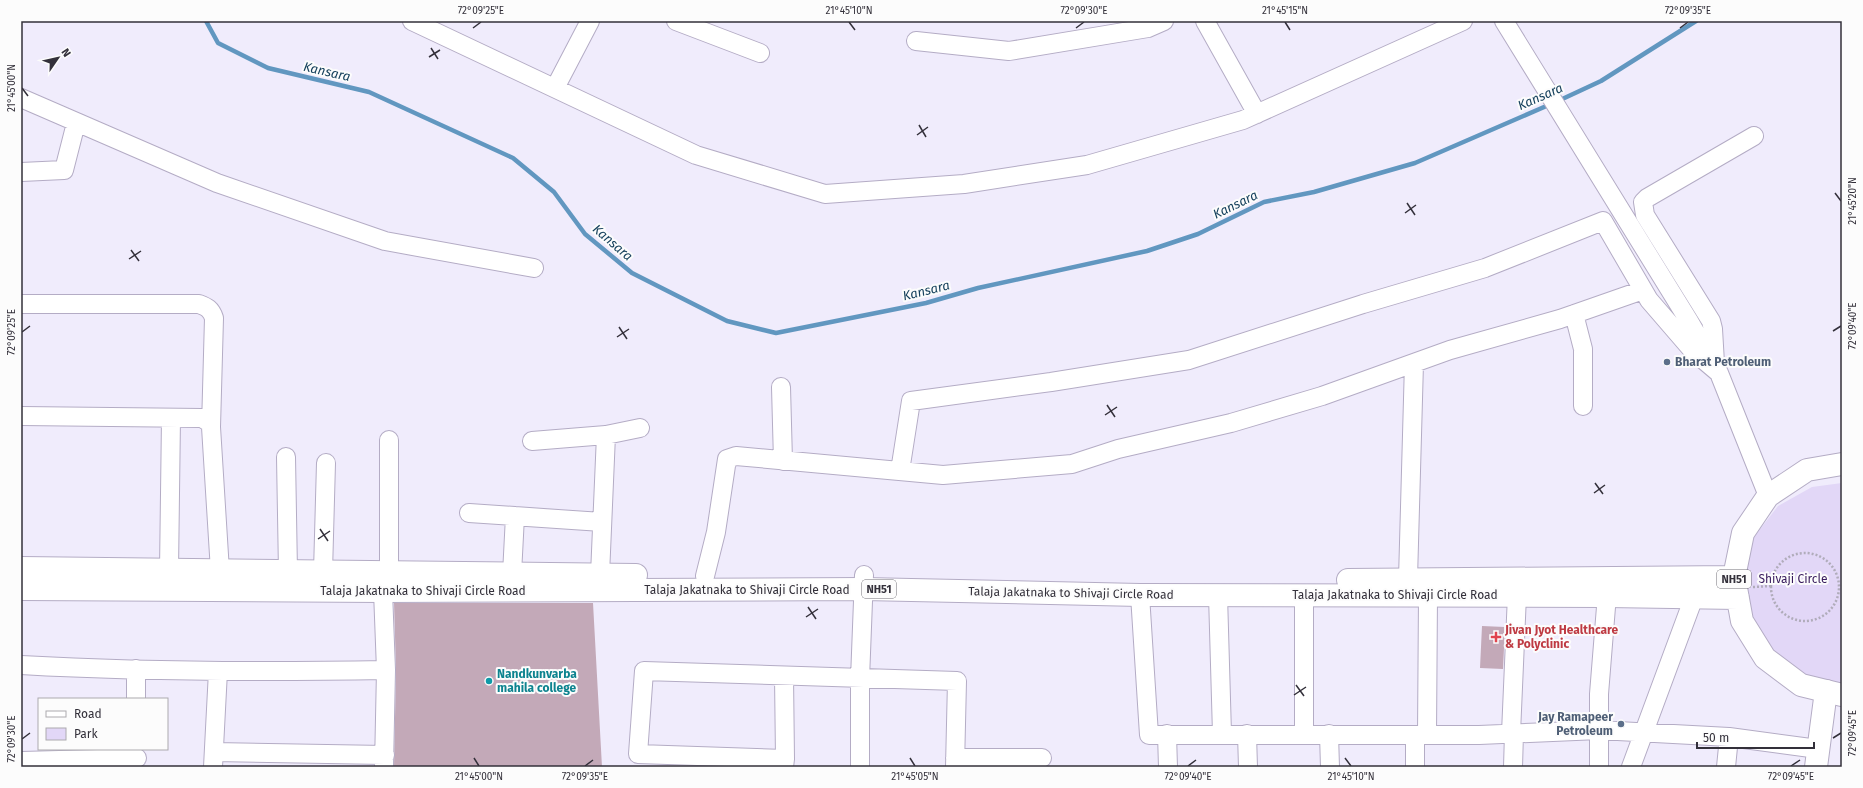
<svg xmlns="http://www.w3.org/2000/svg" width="1863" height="788" font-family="'Fira Sans',sans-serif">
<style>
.green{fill:#e2d7f7}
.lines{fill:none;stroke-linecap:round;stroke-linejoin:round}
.stream{stroke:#6197c0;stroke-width:4.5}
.building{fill:#c3a9b8}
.minor-casing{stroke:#b4acc5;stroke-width:20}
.major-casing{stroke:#b4acc5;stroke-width:24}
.highway-casing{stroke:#b4acc5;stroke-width:24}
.path{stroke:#b0acba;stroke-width:2.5;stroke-dasharray:2 2;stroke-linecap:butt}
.minor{stroke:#fff;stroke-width:18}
.major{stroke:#fff;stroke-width:22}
.highway{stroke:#fff;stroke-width:22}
.ticks{fill:none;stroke:#33303a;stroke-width:1.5}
.service-dot{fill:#5c6f8a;stroke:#fcfcfc;stroke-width:1.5}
.health-dot{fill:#e0444e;stroke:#fcfcfc;stroke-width:1.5}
.culture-dot{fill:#0f9aa8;stroke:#fcfcfc;stroke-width:1.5}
.labels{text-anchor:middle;stroke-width:4;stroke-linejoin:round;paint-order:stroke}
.shield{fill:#fcfcfc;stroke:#6f6d74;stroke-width:1}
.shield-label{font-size:11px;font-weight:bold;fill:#33303a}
.service-label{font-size:12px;font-weight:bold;fill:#4e5e75;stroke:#fcfcfc;text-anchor:start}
.park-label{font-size:12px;fill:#371a5c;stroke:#fcfcfc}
.street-label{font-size:12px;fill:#33303a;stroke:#fcfcfc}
.health-label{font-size:12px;font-weight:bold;fill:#be3a42;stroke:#fcfcfc;text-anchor:start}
.culture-label{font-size:12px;font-weight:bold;fill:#0d838f;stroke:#fcfcfc;text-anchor:start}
.water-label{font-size:13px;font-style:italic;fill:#15405c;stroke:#fcfcfc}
.neatline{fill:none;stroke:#33303a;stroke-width:1.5}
.ticks-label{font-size:10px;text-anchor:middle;fill:#33303a}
</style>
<rect width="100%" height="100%" fill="#f0ecfc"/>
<!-- green -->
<path class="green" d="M1842,483V682L1836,683L1798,672L1767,648L1748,614L1743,575L1754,537L1778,506L1812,487Z"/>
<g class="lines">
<!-- stream -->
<path class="stream" d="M206,21L218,43L268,68L369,92L513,158L554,192L585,234L632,273L727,321L776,333L926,303L978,288L1147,251L1198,234L1264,202L1314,192L1415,163L1551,104
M1558,101L1601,81L1696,21"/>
</g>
<!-- building -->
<path class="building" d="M394,603H593L602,767H394L396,670Z
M1482,626L1505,627L1503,669L1480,668Z"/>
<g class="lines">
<!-- minor casing -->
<g class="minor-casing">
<path id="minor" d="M412,21L696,155L825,194L964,184L1087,165L1243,120L1463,21
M676,21L760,53
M1205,21L1257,114
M1504,21L1689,321L1719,373L1768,496
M916,41L1009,51L1148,28L1164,21
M555,88L590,21
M21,98L217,183L385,241L534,268
M21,172L64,170L76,123
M21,304H199C207,307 211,309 214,318L211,427
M1574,314L1583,349V406
M1715,363L1713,329L1711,321L1645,215L1643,202L1647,198L1754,136
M781,387L783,461
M21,416L202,418L210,423L211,427L220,571
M389,440V573
M532,441L606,435L640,428
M286,457L288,572
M900,471L911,401L1051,382L1189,360L1363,304L1485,268L1603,221L1649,300L1693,351L1719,373
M469,513L602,522
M169,570L171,418
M323,572L326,463
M512,574L515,516
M600,575L606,435
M705,576L716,532L727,459L736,456L943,475L1072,464L1118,449L1231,423L1322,396L1450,350L1560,319L1643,290
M1408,579L1414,363
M383,591L386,670L384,767
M1140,595L1149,735H1479L1599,730L1729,737L1726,767
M1218,595L1222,734
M1304,595V734
M21,665C142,672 264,672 386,670
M136,669V699
M784,676L785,759
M1511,733L1517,595
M1167,734L1168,767
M1247,734L1248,767
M1329,734L1330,767
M1427,735L1428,595
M1729,737L1818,749
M214,752L385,755
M955,758H1042
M21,761L137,758
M213,767L218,671
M784,767L785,759L638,754L644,671L957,681L955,767
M860,767V679L864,575
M1415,767V735
M1513,767L1514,733
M1599,767V694L1608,582
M1631,767L1694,597"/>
</g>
<!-- major casing -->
<g class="major-casing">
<path id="major" d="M1816,767L1826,691"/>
</g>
<!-- highway casing -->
<g class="highway-casing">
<path id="highway" d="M1842,464L1807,470L1768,496L1743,533L1734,577L1742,621L1765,658L1801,685L1842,695
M21,568L636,575
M1348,580L1734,577
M21,589L383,591L864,589L1140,595L1607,596L1738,598"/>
</g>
<!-- path -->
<path class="path" d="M1771 587a34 34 0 1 1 68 0a34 34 0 1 1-68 0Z
M1753,587L1771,586"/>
<!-- minor -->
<use href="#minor" class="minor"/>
<!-- major -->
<use href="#major" class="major"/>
<!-- highway -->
<use href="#highway" class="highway"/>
</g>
<!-- ticks -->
<path class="ticks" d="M849,22L855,30M1285,22L1290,30M473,28L481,22M1076,28L1084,22M1680,28L1688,22M431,48L438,59M429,57L440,50M22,88L28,96M919,125L926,137M917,135L928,127M1835,193L1841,201M1407,203L1415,215M1405,213L1416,205M131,250L139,261M129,259L141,251M619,327L627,339M1833,331L1841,326M22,332L30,326M617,337L629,329M1107,405L1115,417M1105,415L1117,407M1595,483L1603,494M1594,493L1605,485M320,529L328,541M318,539L330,531M808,607L816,619M806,617L818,609M1296,685L1304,696M1294,695L1306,687M1833,738L1841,733M22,739L30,733M474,758L479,766M910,758L915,766M1345,758L1351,766M585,766L593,760M1188,766L1196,760M1791,766L1800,760"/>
<!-- markers -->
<g class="service-dot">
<circle cx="1667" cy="362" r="4"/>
<circle cx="1621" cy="724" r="4"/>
</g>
<path class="health-dot" d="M1494 631h4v4h4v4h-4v4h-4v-4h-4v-4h4z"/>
<circle class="culture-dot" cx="489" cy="681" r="4"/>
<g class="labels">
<!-- shield labels -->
<g class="shield">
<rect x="1717" y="570" width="34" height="18" rx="3"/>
<rect x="862" y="580" width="34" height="18" rx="3"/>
</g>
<g class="shield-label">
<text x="1734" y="583">NH51</text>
<text x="879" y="593">NH51</text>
</g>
<!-- service labels -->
<g class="service-label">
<text x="1675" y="366">Bharat Petroleum</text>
<text x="1613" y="721" text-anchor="end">Jay Ramapeer<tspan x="1613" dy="14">Petroleum</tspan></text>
</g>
<!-- park labels -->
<g class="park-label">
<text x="1793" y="583">Shivaji Circle</text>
</g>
<!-- street labels -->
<g class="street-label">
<text x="747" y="594">Talaja Jakatnaka to Shivaji Circle Road</text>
<text x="423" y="595">Talaja Jakatnaka to Shivaji Circle Road</text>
<text transform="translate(1071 593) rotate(1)" y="4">Talaja Jakatnaka to Shivaji Circle Road</text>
<text x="1395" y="599">Talaja Jakatnaka to Shivaji Circle Road</text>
</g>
<!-- health labels -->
<g class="health-label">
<text x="1505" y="634">Jivan Jyot Healthcare<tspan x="1505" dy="14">&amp; Polyclinic</tspan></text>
</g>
<!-- culture labels -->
<g class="culture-label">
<text x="497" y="678">Nandkunvarba<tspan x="497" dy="14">mahila college</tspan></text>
</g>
<!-- water labels -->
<g class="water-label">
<text transform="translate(327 71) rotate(13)" y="5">Kansara</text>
<text transform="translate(1540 96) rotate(-24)" y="5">Kansara</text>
<text transform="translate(1235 204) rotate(-26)" y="5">Kansara</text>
<text transform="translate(613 242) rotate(41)" y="5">Kansara</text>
<text transform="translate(926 290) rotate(-14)" y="5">Kansara</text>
</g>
</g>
<!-- border -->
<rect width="1863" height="788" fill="none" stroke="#fcfcfc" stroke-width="44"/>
<!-- legend -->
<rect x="38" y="698" width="130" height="52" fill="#fcfcfc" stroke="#acaaae"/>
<rect x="46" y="711" width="20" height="6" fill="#ffffff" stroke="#acaaae"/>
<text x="74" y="718" font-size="12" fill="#33303a">Road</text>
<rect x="46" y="728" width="20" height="12" fill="#e2d7f7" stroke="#acaaae"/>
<text x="74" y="738" font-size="12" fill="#33303a">Park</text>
<!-- north arrow -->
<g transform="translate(58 58) rotate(56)" stroke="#fcfcfc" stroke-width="3" paint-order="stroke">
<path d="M0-3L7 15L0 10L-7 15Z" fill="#33303a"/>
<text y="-6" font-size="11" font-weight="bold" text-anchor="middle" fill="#33303a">N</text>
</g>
<!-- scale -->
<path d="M1697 742v6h117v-6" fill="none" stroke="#33303a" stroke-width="2"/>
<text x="1703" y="742" font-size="12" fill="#33303a" stroke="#fcfcfc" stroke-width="3" paint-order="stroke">50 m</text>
<rect x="22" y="22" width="1819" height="744" class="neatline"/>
<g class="ticks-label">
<text x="481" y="14">72°09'25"E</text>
<text x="849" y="14">21°45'10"N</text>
<text x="1084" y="14">72°09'30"E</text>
<text x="1285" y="14">21°45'15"N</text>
<text x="1688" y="14">72°09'35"E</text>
<text transform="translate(11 88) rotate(-90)" y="4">21°45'00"N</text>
<text transform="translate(1852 201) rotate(-90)" y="4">21°45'20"N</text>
<text transform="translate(1852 326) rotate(-90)" y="4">72°09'40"E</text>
<text transform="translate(11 332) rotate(-90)" y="4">72°09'25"E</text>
<text transform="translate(1852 733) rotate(-90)" y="4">72°09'45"E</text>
<text transform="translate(11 739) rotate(-90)" y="4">72°09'30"E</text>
<text x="479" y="780">21°45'00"N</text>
<text x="585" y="780">72°09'35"E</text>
<text x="915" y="780">21°45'05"N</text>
<text x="1188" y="780">72°09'40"E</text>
<text x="1351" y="780">21°45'10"N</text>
<text x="1791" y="780">72°09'45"E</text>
</g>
</svg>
